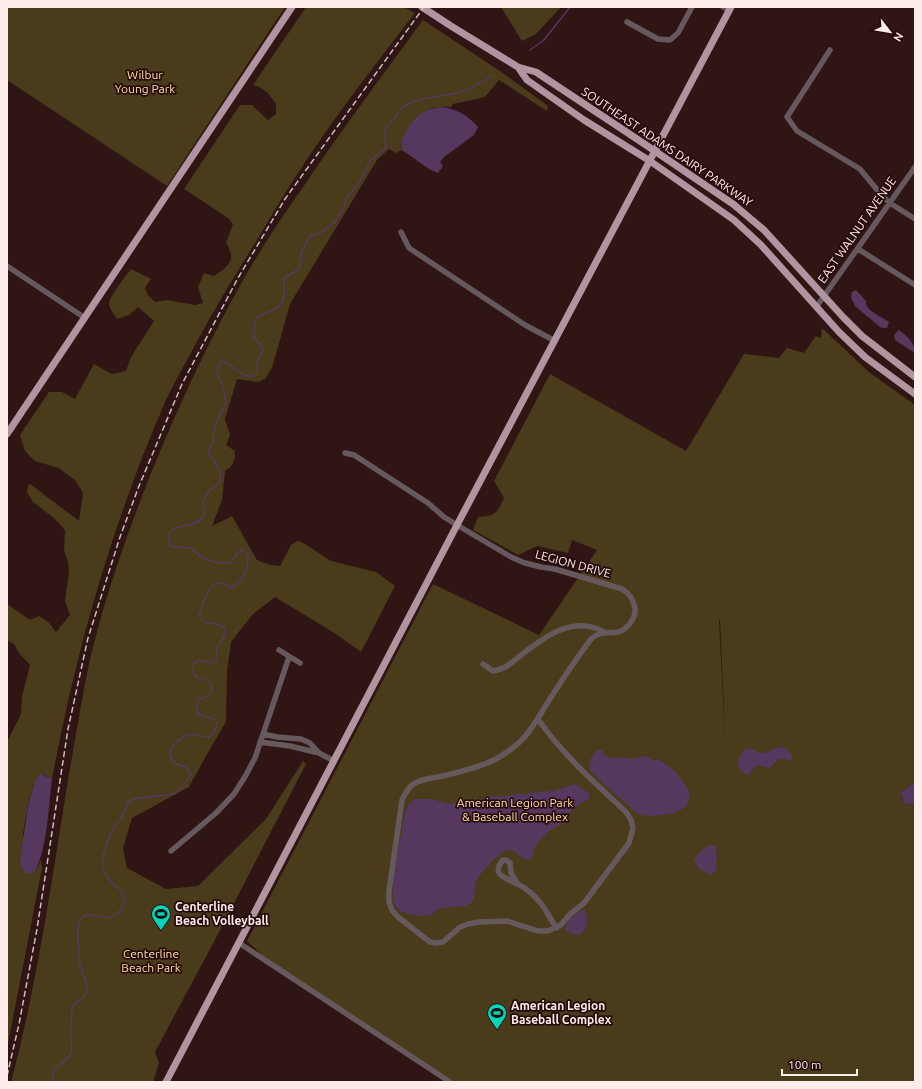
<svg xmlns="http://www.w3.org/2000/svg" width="922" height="1089" font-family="Ubuntu,sans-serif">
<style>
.green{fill:#4a3b1a;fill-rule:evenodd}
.water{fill:#56385e}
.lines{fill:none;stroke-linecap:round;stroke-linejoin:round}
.stream{stroke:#56385e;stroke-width:1.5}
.minor{stroke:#66595e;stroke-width:5.5}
.major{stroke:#b094a0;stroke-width:7}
.rail{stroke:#d1bcbb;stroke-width:1.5;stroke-dasharray:6 3;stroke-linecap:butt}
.labels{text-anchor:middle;stroke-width:3.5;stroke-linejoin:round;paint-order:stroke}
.park-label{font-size:12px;fill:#ffe0a5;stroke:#250b0c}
.street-label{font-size:12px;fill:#ffebea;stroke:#250b0c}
.poi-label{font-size:12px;font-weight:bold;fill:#ffebea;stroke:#250b0c;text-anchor:start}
</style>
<rect width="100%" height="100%" fill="#2f1514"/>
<!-- green -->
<path class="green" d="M7,7H285L167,186L7,80Z
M306,7H404L415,13C375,65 334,117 298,173C279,202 262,232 244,261C223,294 204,328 186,362C179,375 172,387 166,400C113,521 76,650 52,779L42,774L36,779L28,804L23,834L35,872L41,860L42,868L7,1049V742L21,714L22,696L30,665C24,657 18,655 15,645L7,640V604L30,620L39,616L48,622L56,632L70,615L65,601L69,572L68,561L64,551L65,530L54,518L33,502L27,492L29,483L79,521L83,493L76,481L59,468L35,461L25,451L20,435L49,392H62L75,399L94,364L112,374L126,371L131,357L154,321L138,307L129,315L117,319C115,315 110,310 109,305C108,298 126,276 131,269L151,279L145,288L148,295L155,302L167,300L195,305L203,303L198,287L204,273L214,276C229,266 237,260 226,243L233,224L228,218L184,189L240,105H252L268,120L276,114V104C270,95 264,87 253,85Z
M501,7H561L536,34L522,41Z
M423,20L503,73L548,106L547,111L499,80L485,97L453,104L451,107C418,105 414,121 401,146L402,150L396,153L389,149L377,160L290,304L272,368L265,379L258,382L237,379L225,419L230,435L226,445L235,451C235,460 233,467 225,471L222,500L212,526L232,516L257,560L270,565L280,566L291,545L298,541L305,544L331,561L376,572L395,586L361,652L336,634L275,597L253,614L231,642L227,671L226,722L211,747L189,787L132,818L123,848L127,868L166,889L198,886L266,819L303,761L306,764L217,936L155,1052L159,1063L153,1082H11C38,981 52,877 69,774C76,735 82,697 90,659C103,605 121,551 141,499C171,421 206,345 247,273C264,244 282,217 301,190C340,132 382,76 423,20Z
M822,328L869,372L915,405V783L910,785L907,789L900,791L905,805L915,803V1082H450L275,967L247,941L433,584L539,635L597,550L572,540L568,553L537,546L518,555L473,530L478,517C495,516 497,514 504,498L494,481L550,374L686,451L744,354L779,358L787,348L804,353L816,336L821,338ZM720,620L726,754L719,620Z"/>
<!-- water -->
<path class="water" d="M441,107C455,108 469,116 478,127L474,135L470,138L444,157L440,162L443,166L438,173L429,169L402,150C399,137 413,119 423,112C429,109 435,108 441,107Z
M856,290L866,301C865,311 882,317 889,322L887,328H883L880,327L855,306L851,298L852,292Z
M899,330C907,336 915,343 915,353L895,340L894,335Z
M784,747L792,755V759L790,761L784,759H778L770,768L757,765L748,775C741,773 736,766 738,759L745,749L750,748C767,760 770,746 784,747Z
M599,750H602L604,755L612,758L624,757L629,759L646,756L652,760H660L676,772L685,784L690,793L688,804C680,815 651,818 638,814L598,779V777C585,772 588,755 599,750Z
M41,774L52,779C48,810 48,844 35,872L26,874L20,863L28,805L36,779Z
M915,783V803L905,805L900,791L907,789L910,785Z
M575,784L589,793V798C578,805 566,813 561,825C552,827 537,841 534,849C532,853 533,856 531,859C519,864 517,845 505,851C498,854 479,874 476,882C474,888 476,896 472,902C465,910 446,905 437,910C434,912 433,915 429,915C423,917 414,915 408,914C402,912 397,910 394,904C389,889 402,831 405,813L408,805L414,799H432L448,804L476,801L487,797L505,796L519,793L525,795L528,793L553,791Z
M710,845L716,846L717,860L716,861L717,870L710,875L705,872L700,870L694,861C696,855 704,847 710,845Z
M585,909C588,920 589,927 579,935L572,934L565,929L570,918Z"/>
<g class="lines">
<!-- stream -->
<path class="stream" d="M530,50L544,40L570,7
M53,1082C50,1063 62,1067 70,1055C74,1049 71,1042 71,1036C71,1026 71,1014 73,1005C77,1002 83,998 85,995C90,986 82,974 80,965C79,959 77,927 79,922C88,902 113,936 125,900L120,890L113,884L106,875L103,869V856L110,835L114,827L121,819L128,802L134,799L174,794L183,786L191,773L186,767L174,763C172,759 169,755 170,751C172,743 185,735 192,734C199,734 204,739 211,736L218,725C215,717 205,717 198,714C192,698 202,700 211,693C215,680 204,680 195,676L193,670L194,664L198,660L213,663L216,661C217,656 215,652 217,648C221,637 226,642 224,627C215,621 205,627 199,616C202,607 208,584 218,583C222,582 226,585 230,588C243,582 249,568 248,554L242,550L237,553L231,563C221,564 209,561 200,556C197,554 195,550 191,548L172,547C157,520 193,531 202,518C206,513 203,506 203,500L210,490L220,482V472L215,462L209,455V449L213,441L215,425L226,402L223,386L217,373L218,367L220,362H226L244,375L252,377C263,368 255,367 258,359C259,356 262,354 263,351L262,347L254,337L255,319C265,310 281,313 284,297C285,291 283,284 284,278L299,269L301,253L308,239L310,236L321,233L334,223L343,210L346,199L361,180L370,161L386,148C388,142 383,137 385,130C387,125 391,123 394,119C396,116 398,112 401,109C417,96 438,98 457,93C469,89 481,84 492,75"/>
<!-- minor -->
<path class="minor" d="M723,7L729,10
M627,22L658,39L670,40L678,33L692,7
M830,50L787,117L797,131L860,169L883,197L890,203L915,219
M401,232L409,248L525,325L555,341
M858,249L915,285
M7,266L85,318
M817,306L915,167
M345,453L354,455L428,503L444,517L457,525L511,557L525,563L541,567L555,569L622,589C630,594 633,599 635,609C636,618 627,630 618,632C606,634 601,630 591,639C576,659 562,680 548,702C531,729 526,742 496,759C481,767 463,771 447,775C436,778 421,778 412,785C407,789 405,794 402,800L389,891V902L392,910L398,917L430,942L437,943L443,942L460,927L468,924L479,922L507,921L538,931H548L561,925L569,915L584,903L629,843L633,828L631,820L626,812C595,783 562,754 538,719
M279,650L300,663
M483,664L493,671C504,670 511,663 520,656C543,638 573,614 604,632
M263,734L277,737L301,739L310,743L319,753L334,761
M260,742L290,746L319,753
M171,851L216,813L234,794L246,775L255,758L289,657
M517,883L511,873L510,863L506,860H503C500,863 497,868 499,873C501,878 520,884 526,889C533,894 540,902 545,909C549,916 552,922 557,928
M239,943L450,1082"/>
<!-- major -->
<path class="major" d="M422,7L451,26L518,67L536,72L643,143L733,204L764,230L843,317L862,336L915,377
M518,67L527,80L584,120L650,161L734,220L761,245L839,332L865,357L915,394
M7,434L292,7
M166,1082L457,525L731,7"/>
<!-- rail -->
<path class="rail" d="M7,1076L19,1024L37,929L68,729L88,638L120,537L139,486L182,384L238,278L285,199L424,7"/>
</g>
<!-- icons -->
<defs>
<g id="stadium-pin" transform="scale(1)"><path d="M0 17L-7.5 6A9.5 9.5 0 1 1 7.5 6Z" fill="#04d5b6" stroke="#250b0c"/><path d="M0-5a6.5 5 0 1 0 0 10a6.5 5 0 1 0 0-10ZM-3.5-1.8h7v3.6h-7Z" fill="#111"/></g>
</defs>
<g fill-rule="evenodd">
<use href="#stadium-pin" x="161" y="914"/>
<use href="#stadium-pin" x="497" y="1013"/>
</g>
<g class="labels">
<!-- park labels -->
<g class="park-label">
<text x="145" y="79">Wilbur<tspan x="145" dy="14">Young Park</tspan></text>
<text x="515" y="807">American Legion Park<tspan x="515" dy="14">&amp; Baseball Complex</tspan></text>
<text x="151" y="958">Centerline<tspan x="151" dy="14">Beach Park</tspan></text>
</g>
<!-- street labels -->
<g class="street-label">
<text transform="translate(667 147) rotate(34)" y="4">SOUTHEAST ADAMS DAIRY PARKWAY</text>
<text transform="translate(857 230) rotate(-55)" y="4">EAST WALNUT AVENUE</text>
<text transform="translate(573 564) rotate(15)" y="4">LEGION DRIVE</text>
</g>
<!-- poi labels -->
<g class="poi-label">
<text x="175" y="911">Centerline<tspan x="175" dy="14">Beach Volleyball</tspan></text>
<text x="511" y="1010">American Legion<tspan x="511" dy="14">Baseball Complex</tspan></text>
</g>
</g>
<!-- border -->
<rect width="922" height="1089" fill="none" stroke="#ffebea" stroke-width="16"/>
<!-- north arrow -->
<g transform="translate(890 32) rotate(121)" stroke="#250b0c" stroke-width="3" paint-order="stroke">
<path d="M0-3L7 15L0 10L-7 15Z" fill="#ffebea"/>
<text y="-6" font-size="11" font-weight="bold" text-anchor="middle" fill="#ffebea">N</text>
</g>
<!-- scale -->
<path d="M782 1069v6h75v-6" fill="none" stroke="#ffebea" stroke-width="2"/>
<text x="788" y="1069" font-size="12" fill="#ffebea" stroke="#250b0c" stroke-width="3" paint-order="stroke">100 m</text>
</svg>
